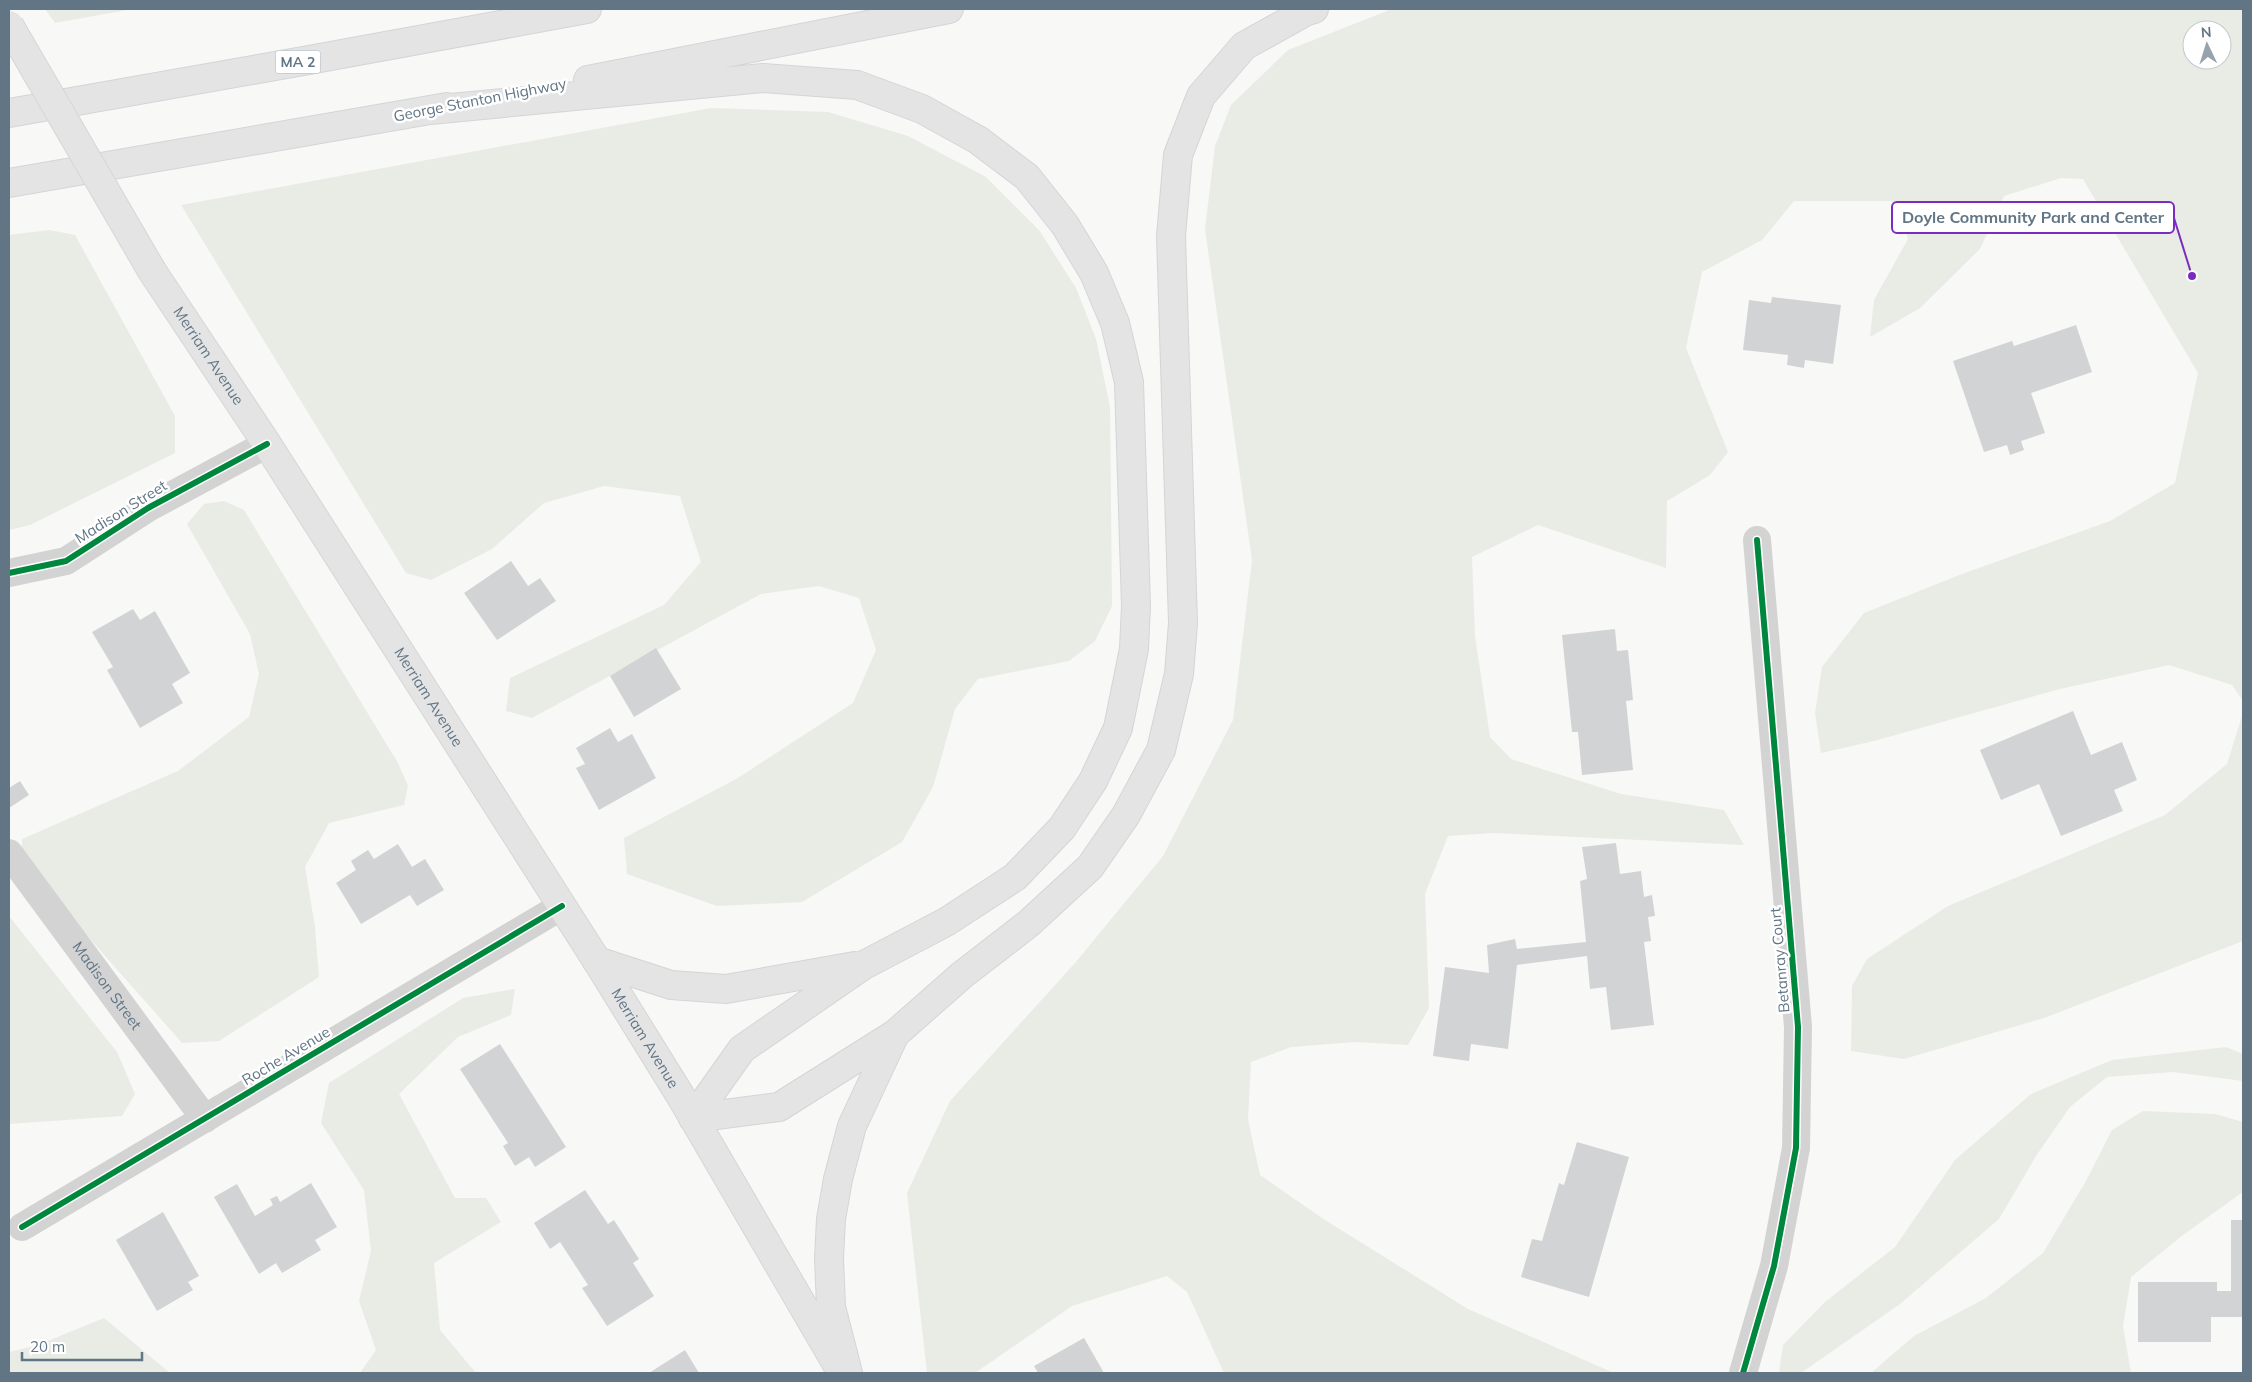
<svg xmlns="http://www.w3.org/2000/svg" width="2252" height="1382" font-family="Mulish,sans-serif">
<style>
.green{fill:#e8ece5;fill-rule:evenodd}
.building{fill:#d2d3d4}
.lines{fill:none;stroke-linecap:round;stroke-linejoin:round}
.secondary-casing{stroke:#d5d6d7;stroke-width:30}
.trunk-casing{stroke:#d3d5d6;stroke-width:30}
.minor{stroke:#d3d3d4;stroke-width:28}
.secondary{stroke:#e4e4e5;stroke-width:28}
.trunk{stroke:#e4e4e5;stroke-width:28}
.secondary-bridge-casing{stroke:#d5d6d7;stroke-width:30;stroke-linecap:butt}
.secondary-bridge{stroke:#e4e4e5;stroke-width:28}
.cycleway-casing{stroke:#fff;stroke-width:9}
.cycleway{stroke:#00873e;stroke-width:6}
.labels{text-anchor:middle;stroke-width:5;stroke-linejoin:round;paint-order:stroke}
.shield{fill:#fff;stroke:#909eaa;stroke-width:1}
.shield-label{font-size:14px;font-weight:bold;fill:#617585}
.street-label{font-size:15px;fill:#617585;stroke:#fff}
.leader{fill:none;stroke:#7b2cbf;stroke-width:2}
.callout-dot{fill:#7b2cbf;stroke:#fff;stroke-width:2}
.callout{fill:#fff;stroke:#7b2cbf;stroke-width:2}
.callout-label{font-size:16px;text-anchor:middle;font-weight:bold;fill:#617585}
</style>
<rect width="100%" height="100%" fill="#f8f8f7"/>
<!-- green -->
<path class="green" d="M45,9H133L55,23Z
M1392,9H2243V701L2232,685L2169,665L2060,689L1874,741L1821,753L1815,713L1822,667L1864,613L1962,574L2110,521L2175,483L2198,373L2083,179L2061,178L2004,196L1980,249L1920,308L1870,337L1874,300L1908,239L1892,201H1794L1762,240L1702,272L1686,348L1728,452L1710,475L1667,501L1666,568L1538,525L1472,557L1475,636L1490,737L1511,759L1621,794L1724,810L1744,845L1493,833L1448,836L1425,894L1429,1008L1408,1045L1355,1042L1291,1047L1251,1062L1248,1119L1260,1175L1325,1220L1468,1309L1614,1373H1224L1187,1292L1167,1276L1072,1306L975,1373H927L907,1193L950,1101L1075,963L1163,856L1233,720L1252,560L1205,229L1215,146L1231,105L1288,50ZM2192,30H2222V60H2192Z
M711,108L828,112L908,136L986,177L1039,230L1076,288L1096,339L1110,407L1112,606L1095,641L1069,661L978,679L955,709L933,787L902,842L802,902L717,906L627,874L624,838L738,778L853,703L876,650L859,598L819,586L761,594L532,718L506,711L510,678L664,605L701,562L680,496L604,486L544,503L492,549L431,580L406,573L181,205Z
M49,230L75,235L175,416V453L30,525L9,530V235Z
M224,501L244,510L398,763L408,786L404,805L329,823L305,867L315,927L319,977L219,1041L182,1043L22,862V839L178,771L249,717L259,674L250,634L187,524L204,504Z
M2243,713V941L2044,1018L1904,1059L1851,1051L1852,986L1867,959L1948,906L2165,815L2227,764Z
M9,916L117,1052L135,1094L122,1116L9,1124Z
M515,989L511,1015L458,1037L399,1094L455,1198H486L501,1222L434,1263L440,1330L476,1373H360L376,1350L359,1301L371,1251L364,1190L321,1123L329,1083L463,998Z
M2226,1047L2243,1054V1081L2173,1072L2107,1077L2070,1107L2036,1156L1999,1219L1900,1304L1801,1373H1779L1783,1345L1825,1302L1895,1247L1955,1160L2031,1094L2112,1060Z
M2143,1111L2215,1114L2243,1122V1192L2183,1235L2131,1277L2123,1326L2131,1373H1871L1914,1336L1986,1298L2043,1253L2086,1181L2112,1130Z
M104,1318L170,1373H9V1352L38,1345Z"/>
<!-- building -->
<path class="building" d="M1772,297L1841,305L1833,364L1805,360L1804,368L1787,365L1788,355L1743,350L1749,300L1771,303Z
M2076,325L2092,372L2031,393L2045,433L2021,441L2024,450L2010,455L2007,445L1984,452L1953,361L2012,341L2014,346Z
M511,561L528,586L540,578L556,601L497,640L464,593Z
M133,609L140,620L155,611L190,673L172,684L183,703L140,728L107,670L113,667L92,632Z
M1615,629L1617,651L1628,650L1633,700L1626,701L1633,770L1582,775L1578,732H1572L1562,635Z
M656,648L681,689L634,717L610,676Z
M2073,711L2091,755L2122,742L2137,780L2114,790L2123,811L2061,836L2039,784L2001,800L1980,750Z
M610,728L618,742L632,734L656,778L599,810L576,768L585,764L576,748Z
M20,781L29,795L9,808V788Z
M1616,843L1620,874L1641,871L1644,897L1652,895L1655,916L1648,917L1651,941L1644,942L1654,1025L1611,1030L1606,987L1590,989L1587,956L1517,965L1508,1049L1471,1044L1469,1061L1433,1056L1445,967L1489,973L1487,945L1515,939L1517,949L1586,942L1580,881L1587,879L1582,847Z
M398,844L412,867L425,859L444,890L417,906L410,895L361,924L336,883L356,870L351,861L368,850L374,859Z
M500,1044L566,1147L535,1167L529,1157L515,1166L503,1146L508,1143L460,1069Z
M1577,1142L1629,1157L1589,1297L1521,1277L1532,1239L1542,1241L1559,1183L1564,1185Z
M311,1183L337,1227L315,1240L321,1250L282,1273L276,1263L259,1274L214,1197L237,1184L255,1216L273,1205L270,1199L277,1196L280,1202Z
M585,1190L608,1224L614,1220L639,1259L633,1263L654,1296L607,1326L582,1288L588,1285L560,1242L550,1249L534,1223Z
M163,1212L199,1276L188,1282L193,1290L157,1311L116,1240Z
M2231,1220H2243V1317H2211V1342H2138V1282H2217V1291H2231Z
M1084,1338L1104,1373H1038L1034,1366Z
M685,1350L699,1373H649Z"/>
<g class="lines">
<!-- secondary casing -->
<g class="secondary-casing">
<g id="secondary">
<path id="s2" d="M152,271L267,444L597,961L680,1095L842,1373"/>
</g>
</g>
<!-- trunk casing -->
<g class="trunk-casing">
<path id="trunk" d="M588,80L949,9
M430,110L763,78L857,85L922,109L978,140L1027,177L1065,225L1094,273L1115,323L1129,382L1136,606L1134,649L1118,728L1093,781L1062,828L1015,877L946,922L864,965L742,1049L693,1118
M9,113L309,60L587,9
M9,183L447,107
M597,961L671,985L726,989L855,966
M693,1118L779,1107L895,1034L962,975L1028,924L1090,867L1126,815L1161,750L1179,674L1183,623L1171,236L1178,155L1201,96L1244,46L1307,11L1314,9
M848,1373L831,1307L829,1258L831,1219L838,1179L852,1126L895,1034"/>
</g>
<!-- minor -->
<g class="minor">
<path d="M9,573L66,561L148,508L267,444"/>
<path id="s1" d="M9,853L205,1119"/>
<path d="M22,1227L562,906"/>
<path d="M1743,1373L1774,1266L1796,1148L1798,1027L1757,540"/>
</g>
<!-- secondary -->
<use href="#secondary" class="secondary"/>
<!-- trunk -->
<use href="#trunk" class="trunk"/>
<!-- secondary-bridge casing -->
<g class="secondary-bridge-casing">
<path id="secondary-bridge" d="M9,25L152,271"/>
</g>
<!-- secondary-bridge -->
<use href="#secondary-bridge" class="secondary-bridge"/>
<!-- cycleway casing -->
<g class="cycleway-casing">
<path id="cycleway" d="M9,573L66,561L148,508L267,444
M22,1227L562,906
M1743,1373L1774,1266L1796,1148L1798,1027L1757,540"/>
</g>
<!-- cycleway -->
<use href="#cycleway" class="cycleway"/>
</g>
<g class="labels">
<!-- shield labels -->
<rect class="shield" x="275.5" y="50.5" width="45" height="23" rx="4"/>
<g class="shield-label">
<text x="298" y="67">MA 2</text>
</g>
<!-- street labels -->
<g class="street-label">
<text transform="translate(480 100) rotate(-11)" y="5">George Stanton Highway</text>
<text dy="5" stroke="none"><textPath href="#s2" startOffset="102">Merriam Avenue</textPath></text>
<text transform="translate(121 512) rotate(-32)" y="5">Madison Street</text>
<text dy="5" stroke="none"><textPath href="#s2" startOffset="508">Merriam Avenue</textPath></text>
<text transform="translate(1780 960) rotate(-95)" y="5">Betanray Court</text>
<text dy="5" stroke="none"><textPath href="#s1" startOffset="165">Madison Street</textPath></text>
<text dy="5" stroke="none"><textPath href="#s2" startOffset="912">Merriam Avenue</textPath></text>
<text transform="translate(286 1056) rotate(-31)" y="5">Roche Avenue</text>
</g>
</g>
<!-- callouts -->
<path class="leader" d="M2192 276L2174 218"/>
<circle class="callout-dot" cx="2192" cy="276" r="5"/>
<rect class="callout" x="1892" y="202" width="282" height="31" rx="5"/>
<g class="callout-label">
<text x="2033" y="223">Doyle Community Park and Center</text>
</g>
<!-- border -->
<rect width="2252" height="1382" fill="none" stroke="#617585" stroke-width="20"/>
<!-- north arrow -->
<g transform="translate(2207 45) rotate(356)"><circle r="24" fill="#ffffff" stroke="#c0c8ce"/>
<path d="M0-4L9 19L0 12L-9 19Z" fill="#96a3ad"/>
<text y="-8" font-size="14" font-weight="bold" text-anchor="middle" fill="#617585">N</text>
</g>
<!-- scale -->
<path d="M22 1352v8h120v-8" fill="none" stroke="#617585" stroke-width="2.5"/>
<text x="30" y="1352" font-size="15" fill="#617585" stroke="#ffffff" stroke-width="4" paint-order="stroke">20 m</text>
</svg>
